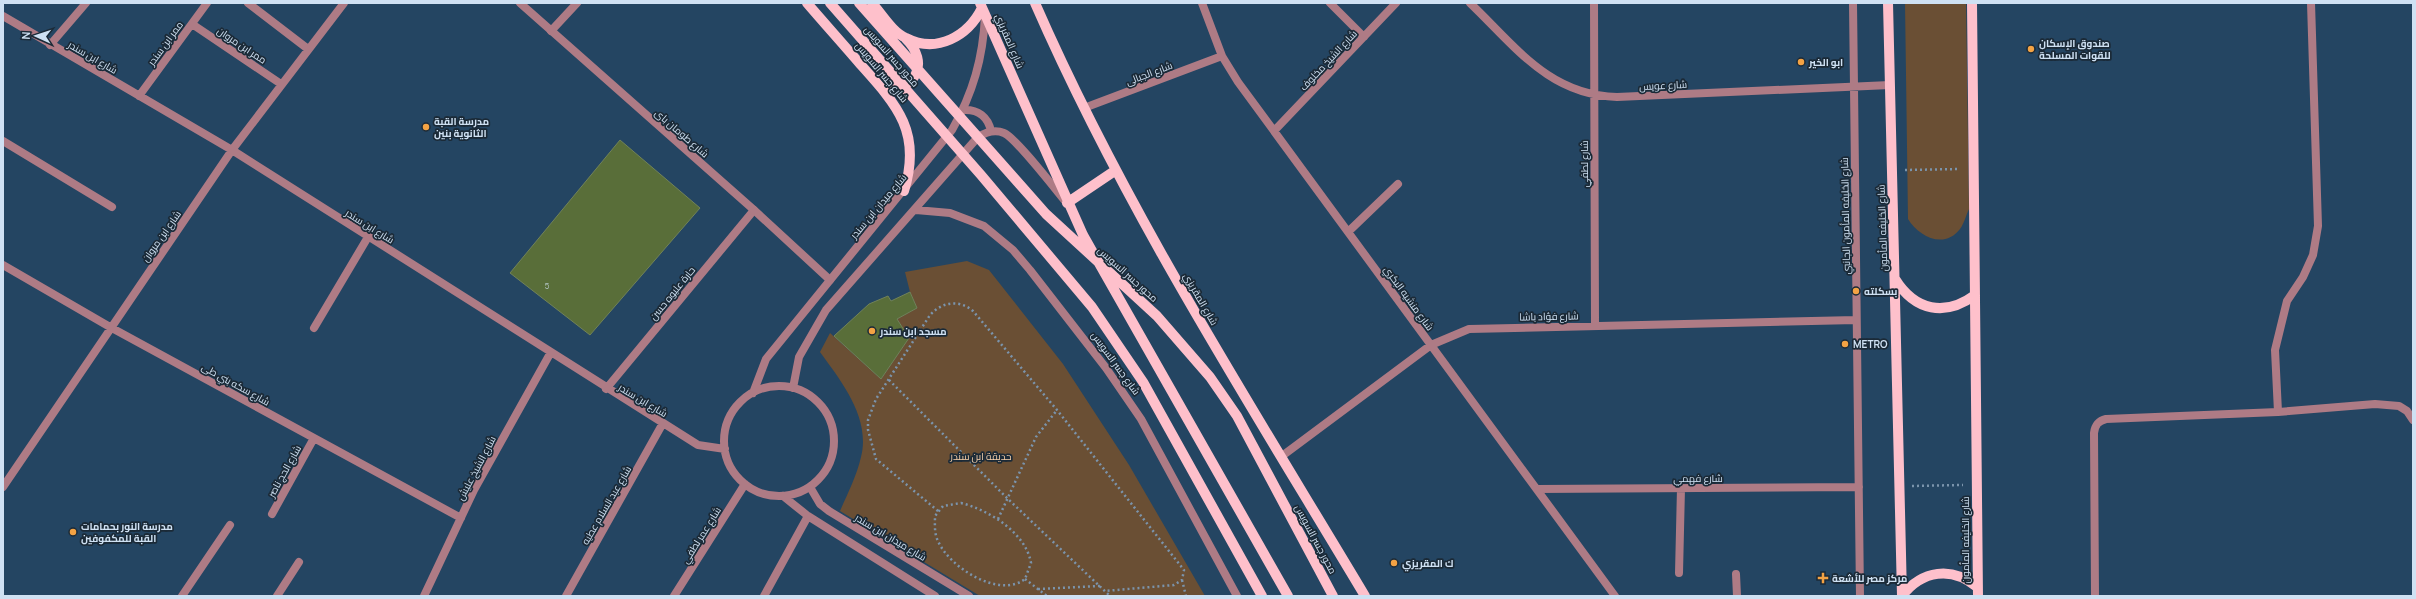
<svg xmlns="http://www.w3.org/2000/svg" width="2416" height="599" font-family="Manrope,Cairo,sans-serif">
<style>
.green{fill:#6a4f34}
.building{fill:#596e39;stroke:#718259}
.lines{fill:none;stroke-linecap:round;stroke-linejoin:round}
.path{stroke:#7b94ac;stroke-width:2.5;stroke-dasharray:2 3;stroke-linecap:butt}
.service{stroke:#ae7b85;stroke-width:8}
.minor{stroke:#ae7b85;stroke-width:8}
.tertiary{stroke:#ae7b85;stroke-width:8}
.primary{stroke:#fec0cb;stroke-width:10}
.poi-dot{fill:#f4a344;stroke:#1b2a37;stroke-width:1.5}
.labels{text-anchor:middle;stroke-width:3.5;stroke-linejoin:round;paint-order:stroke}
.number-label{font-size:8px;fill:#b2c4c4}
.street-label{font-size:10px;fill:#cfe1f3;stroke:#1b2a37}
.poi-label{font-size:10px;font-weight:bold;fill:#cfe1f3;stroke:#1b2a37;text-anchor:start}
.park-label{font-size:10px;fill:#f7d0aa;stroke:#1b2a37}
</style>
<rect width="100%" height="100%" fill="#244562"/>
<!-- green -->
<path class="green" d="M1905,3H1966L1969,209C1966,215 1964,224 1960,229C1944,250 1918,236 1908,219Z
M967,261L989,270L1063,364L1129,465L1205,596H980L840,511C848,493 857,475 861,457C871,418 841,381 820,352L830,333L881,379L909,338L897,319L917,308L910,292L905,272Z"/>
<!-- building -->
<path class="building" d="M620,140L700,208L590,335L510,273Z
M910,292L917,308L897,319L909,338L881,379L834,336L869,304L888,296L891,301Z"/>
<g class="lines">
<!-- path -->
<path class="path" d="M1905,170L1960,169
M889,380L1008,499L1110,596
M1912,486L1963,485
M961,503C989,510 1026,533 1031,563L1025,579C999,599 949,567 938,541C934,533 935,524 935,516L943,506Z
M938,511L876,459L868,430V420L876,399L930,315C942,302 959,299 973,311L1057,410L1184,570L1182,580L1174,585L1105,591
M998,519L1036,437L1057,410
M1025,579L1047,596
M1182,580L1186,596
M1038,589L1100,586"/>
<!-- service -->
<path class="service" d="M2278,412L2275,350L2287,301L2303,277L2313,255L2318,226L2311,3
M2095,596L2094,433C2095,425 2098,421 2106,419L2278,412L2375,404L2399,406L2407,411L2413,420"/>
<!-- minor -->
<path class="minor" d="M248,3L308,49
M1202,3L1222,56L1238,82L1615,596
M1330,3L1364,37
M1470,3C1516,47 1549,95 1617,97L1890,85
M1594,3L1595,325
M1853,3L1860,596
M3,16L232,150L698,445L725,449
M192,24L281,84
M551,31L577,3
M50,45L86,3
M139,96L207,3
M1084,108L1222,56
M963,110C978,109 988,117 991,131
M1274,131L1396,3
M3,141L112,207
M916,210L950,213L984,226L1013,250L1030,270L1106,368L1141,419L1237,596
M1348,232L1398,184
M3,265L110,327L461,518
M314,328L368,237
M724 441a55 55 0 1 1 110 0a55 55 0 1 1-110 0Z
M793,388L799,357L826,310L978,137C986,132 995,129 1004,133C1016,138 1055,189 1066,202
M606,389L754,210
M753,393L766,359L952,130C973,93 983,58 985,16
M1282,456L1431,345L1469,329L1856,320
M3,487L232,150L344,3
M810,487L820,504L829,511L969,596
M1537,489L1859,487
M783,496L808,516L935,596
M272,514L314,438
M1679,573L1681,488
M1736,574L1737,596
M182,596L230,525
M277,596L299,562
M424,596L474,490L551,352
M566,596L663,423
M674,596L745,484
M764,596L808,516"/>
<!-- tertiary -->
<path class="tertiary" d="M520,3L754,210L830,280"/>
<!-- primary -->
<path class="primary" d="M807,3C825,24 843,44 861,65C898,106 922,133 904,191
M830,3L981,175L1092,307L1143,382L1262,596
M859,3L1046,214L1157,316L1210,377L1237,416L1333,596
M872,3C882,14 892,32 906,38C937,54 968,36 982,8
M980,3L1083,235L1288,596
M1035,3C1126,211 1249,402 1365,596
M1888,3L1902,596
M1972,3L1978,596
M883,89C916,92 930,62 906,39
M1067,203L1116,170
M1895,279C1915,311 1945,317 1975,295
M1902,596C1922,570 1952,566 1977,587"/>
</g>
<!-- markers -->
<g class="poi-dot">
<circle cx="2031" cy="49" r="4"/>
<circle cx="1801" cy="62" r="4"/>
<circle cx="426" cy="127" r="4"/>
<circle cx="1856" cy="291" r="4"/>
<circle cx="872" cy="331" r="4"/>
<circle cx="1845" cy="344" r="4"/>
<circle cx="73" cy="532" r="4"/>
<circle cx="1394" cy="563" r="4"/>
<path d="M1821 572h4v4h4v4h-4v4h-4v-4h-4v-4h4z"/>
</g>
<g class="labels">
<!-- number labels -->
<g class="number-label">
<text x="547" y="289">5</text>
</g>
<!-- street labels -->
<g class="street-label">
<text transform="translate(1010 41) rotate(67)" y="4">شارع المقريزي</text>
<text transform="translate(165 43) rotate(-54)" y="4">ممر ابن سندر</text>
<text transform="translate(242 45) rotate(34)" y="4">ممر ابن مروان</text>
<text transform="translate(892 56) rotate(49)" y="4">محور جسر السويس</text>
<text transform="translate(93 57) rotate(30)" y="4">شارع ابن سندر</text>
<text transform="translate(1328 60) rotate(-47)" y="4">شارع الشيخ مخلوف</text>
<text transform="translate(882 72) rotate(50)" y="4">شارع جسر السويس</text>
<text transform="translate(1149 73) rotate(-21)" y="4">شارع الجبالى</text>
<text transform="translate(1663 85) rotate(-3)" y="4">شارع عويس</text>
<text transform="translate(682 133) rotate(41)" y="4">شارع طومان باى</text>
<text transform="translate(1584 164) rotate(-90)" y="4">شارع لطفي</text>
<text transform="translate(878 206) rotate(-50)" y="4">شارع ميدان ابن سندر</text>
<text transform="translate(1845 216) rotate(-91)" y="4">شارع الخليفه المأمون الجانبي</text>
<text transform="translate(370 226) rotate(32)" y="4">شارع ابن سندر</text>
<text transform="translate(1882 228) rotate(-92)" y="4">شارع الخليفه المأمون</text>
<text transform="translate(161 236) rotate(-55)" y="4">شارع ابن مروان</text>
<text transform="translate(1128 274) rotate(42)" y="4">محور جسر السويس</text>
<text transform="translate(672 293) rotate(-51)" y="4">حارة عليوه حسن</text>
<text transform="translate(1409 298) rotate(54)" y="4">شارع منشيه البكري</text>
<text transform="translate(1201 299) rotate(60)" y="4">شارع المقريزي</text>
<text transform="translate(1549 316) rotate(-1)" y="4">شارع فؤاد باشا</text>
<text transform="translate(1116 363) rotate(54)" y="4">شارع جسر السويس</text>
<text transform="translate(236 384) rotate(29)" y="4">شارع سكه بني طى</text>
<text transform="translate(643 400) rotate(31)" y="4">شارع ابن سندر</text>
<text transform="translate(476 468) rotate(-62)" y="4">شارع الشيخ عليش</text>
<text transform="translate(284 471) rotate(-61)" y="4">شارع الحج ناصر</text>
<text x="1698" y="482">شارع فهمي</text>
<text transform="translate(606 505) rotate(-60)" y="4">شارع عبد السلام عطيه</text>
<text transform="translate(701 535) rotate(-58)" y="4">شارع عمر لطفي</text>
<text transform="translate(891 537) rotate(31)" y="4">شارع ميدان ابن سندر</text>
<text transform="translate(1316 539) rotate(62)" y="4">محور جسر السويس</text>
<text transform="translate(1965 540) rotate(-90)" y="4">شارع الخليفه المأمون</text>
</g>
<!-- poi labels -->
<g class="poi-label">
<text x="2039" y="47">صندوق الإسكان<tspan x="2039" dy="12">للقوات المسلحة</tspan></text>
<text x="1809" y="66">ابو الخير</text>
<text x="434" y="125">مدرسة القبة<tspan x="434" dy="12">الثانوية بنين</tspan></text>
<text x="1864" y="295">بسكلته</text>
<text x="880" y="335">مسجد ابن سندر</text>
<text x="1853" y="348">METRO</text>
<text x="81" y="530">مدرسة النور بحمامات<tspan x="81" dy="12">القبة للمكفوفين</tspan></text>
<text x="1402" y="567">ك المقريزي</text>
<text x="1832" y="582">مركز مصر للأشعة</text>
</g>
<!-- park labels -->
<g class="park-label">
<text x="981" y="460">حديقة ابن سندر</text>
</g>
</g>
<!-- border -->
<rect width="2416" height="599" fill="none" stroke="#cfe1f3" stroke-width="8"/>
<!-- north arrow -->
<g transform="translate(36 36) rotate(273)" stroke="#1b2a37" stroke-width="3" paint-order="stroke">
<path d="M0-3L7 15L0 10L-7 15Z" fill="#cfe1f3"/>
<text y="-6" font-size="11" font-weight="bold" text-anchor="middle" fill="#cfe1f3">N</text>
</g>
</svg>
